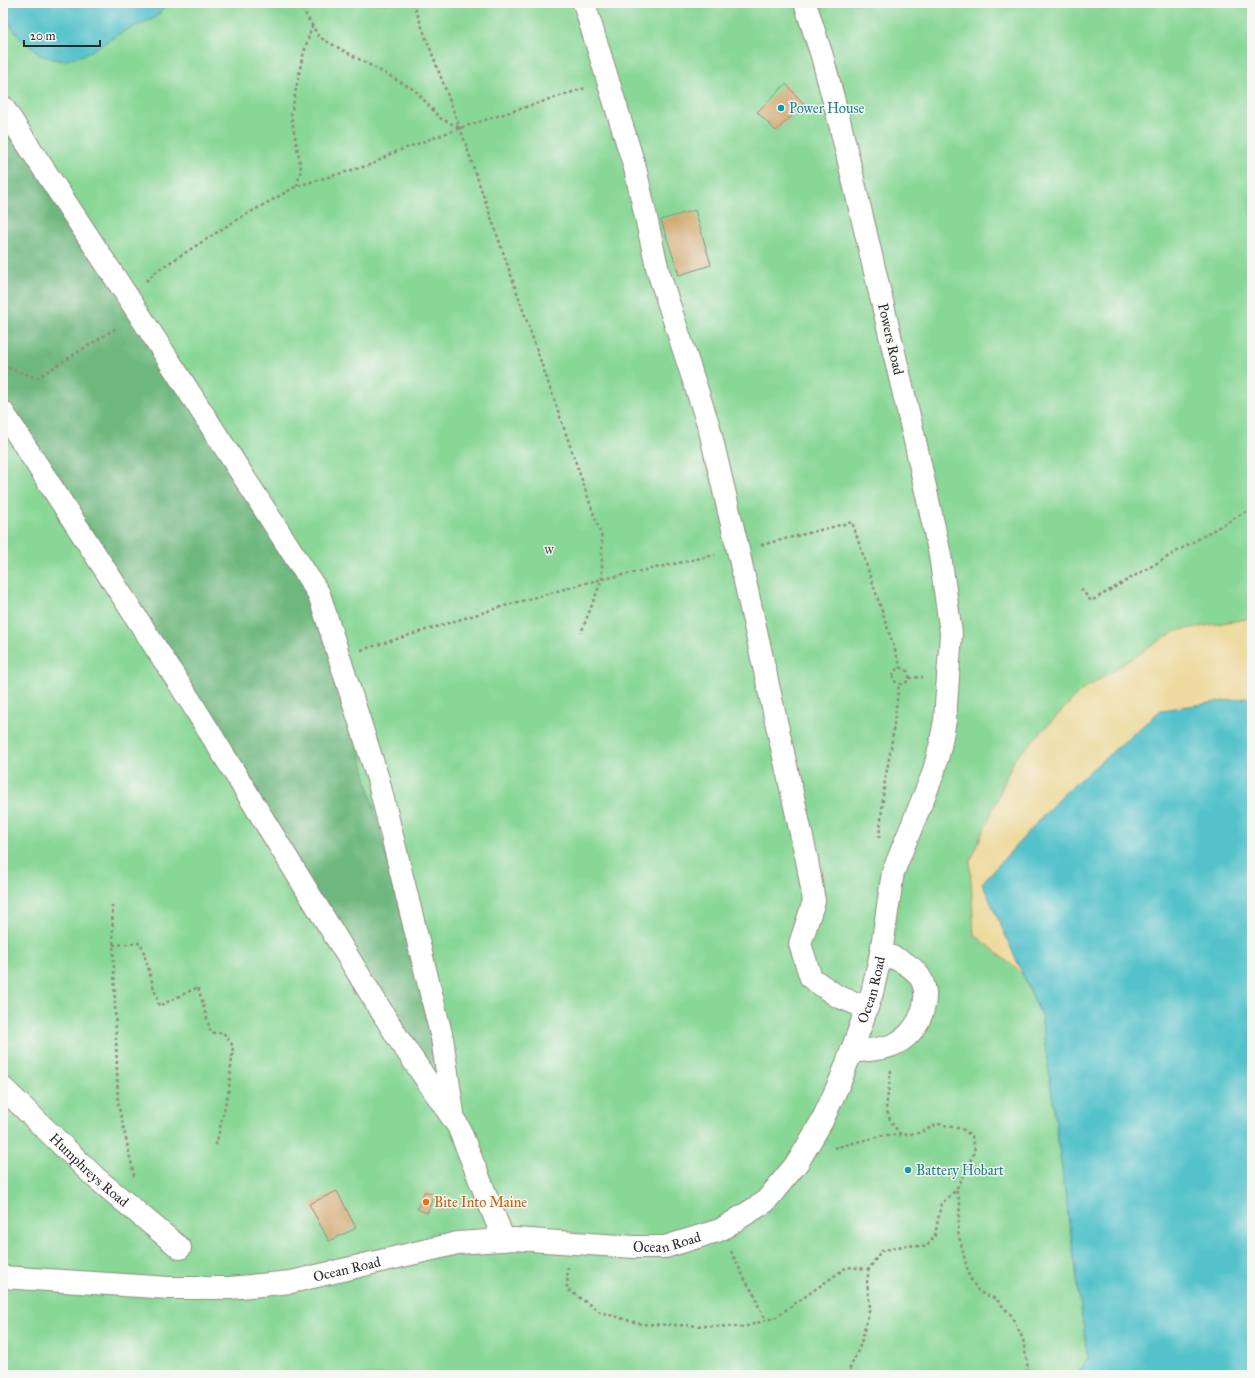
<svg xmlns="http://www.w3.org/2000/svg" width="1255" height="1378" font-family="'IM FELL Great Primer',serif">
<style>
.green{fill:#88d796;stroke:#5a8160}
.forest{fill:#6eb87f;stroke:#4c7255}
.sand{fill:#eeda9e;stroke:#8c8264}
.water{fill:#55c2cb;stroke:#40767b}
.building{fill:#d3aa74}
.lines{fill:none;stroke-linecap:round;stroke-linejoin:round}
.minor-casing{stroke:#8e8a7e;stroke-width:24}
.path{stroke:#8e8a7e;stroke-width:2.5;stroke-dasharray:3 3;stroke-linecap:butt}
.minor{stroke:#fff;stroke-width:22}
.culture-dot{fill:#0f9aa8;stroke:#f6f6f2;stroke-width:1.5}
.food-dot{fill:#e8710a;stroke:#f6f6f2;stroke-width:1.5}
.labels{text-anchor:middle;stroke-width:3;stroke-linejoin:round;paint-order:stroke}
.culture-label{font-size:14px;fill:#0d838f;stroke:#f6f6f2;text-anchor:start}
.street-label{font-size:14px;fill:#2b2b2b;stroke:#f6f6f2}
.park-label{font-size:14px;fill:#425646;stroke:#f6f6f2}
.food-label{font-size:14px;fill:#c56008;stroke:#f6f6f2;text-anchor:start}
</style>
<rect width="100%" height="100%" fill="#f6f6f2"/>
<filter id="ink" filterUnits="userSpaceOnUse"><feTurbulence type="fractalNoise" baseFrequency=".025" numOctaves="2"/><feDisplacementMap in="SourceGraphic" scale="8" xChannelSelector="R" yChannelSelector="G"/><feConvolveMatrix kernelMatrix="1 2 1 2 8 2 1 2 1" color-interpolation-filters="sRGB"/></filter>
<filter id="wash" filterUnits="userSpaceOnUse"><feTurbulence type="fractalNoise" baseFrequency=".012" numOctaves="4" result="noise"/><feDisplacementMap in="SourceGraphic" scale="16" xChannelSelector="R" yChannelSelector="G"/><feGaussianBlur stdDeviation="0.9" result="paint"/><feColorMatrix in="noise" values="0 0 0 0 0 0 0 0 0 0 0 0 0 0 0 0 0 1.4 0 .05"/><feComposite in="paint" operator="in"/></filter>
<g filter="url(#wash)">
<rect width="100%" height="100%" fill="#f1e8d2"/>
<!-- green -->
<path class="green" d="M3,3H1252V697L982,883L1041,1015L1088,1359L1077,1375H3Z"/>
<!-- forest -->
<path class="forest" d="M3,107L319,594L454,1120L3,412Z"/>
<!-- sand -->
<path class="sand" d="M1252,618V809L1099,1037L974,934L970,862L1014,760L1081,691L1175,631Z"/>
<!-- water -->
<path class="water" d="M3,3H168L155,18L126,30L86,54L63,61L42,56L21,39L3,15Z
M1252,697V1375H1077L1088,1359L1041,1015L982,883L1063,794L1161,710Z"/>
<g id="blocks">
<!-- building -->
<path class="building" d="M786,84L804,104L776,131L757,112Z
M695,210L711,265L679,275L661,220Z
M337,1191L356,1228L329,1241L309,1204Z
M425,1191L434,1195L427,1213L417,1209Z"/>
</g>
</g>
<g filter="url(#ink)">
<use href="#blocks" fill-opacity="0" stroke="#8e8a7e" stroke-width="1"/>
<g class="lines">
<!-- minor casing -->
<g class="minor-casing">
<g id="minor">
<path d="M584,3L635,168L658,271L709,427L738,550L807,860L814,901L800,944L811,978L837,996L867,1008"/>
<path d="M3,107L139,314L319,594L378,779L442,1038L454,1120"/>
<path d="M3,412L191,702L398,1038L458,1126L504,1240"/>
<path d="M851,1052C866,1050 884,1050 897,1043C920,1031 936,993 916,972C907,962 893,957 881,953"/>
<path id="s1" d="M3,1088L96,1178L180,1248"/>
<path id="s2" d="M3,1277L169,1288H230L291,1282L458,1243L515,1239L634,1247H665L720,1230L765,1202L798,1162L822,1121L841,1079L857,1036L872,993L881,953L893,872L933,774L940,747L945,720L951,633L940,555L915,441L840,124L822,56L805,3"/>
</g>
</g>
<!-- path -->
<path class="path" d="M299,3L319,37L415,90L440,118L460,128
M413,3L460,128L602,538V579L581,633
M297,186L301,169L291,115L302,59L312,26
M146,281L158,270L238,219L297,186L373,164L390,154L460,128L585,88
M3,369L6,367L37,378L118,327
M761,545L852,522L901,668
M1081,589L1091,601L1252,508
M361,650L514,603L590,582L715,555
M893 676a8 8 0 1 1 16 0a8 8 0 1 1-16 0Z
M909,678L923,677
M879,838L885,780L891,748L899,684
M112,905L118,1103L134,1175L132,1178
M113,945L141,943L159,1006L198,987L211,1033L223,1032L233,1046L229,1089L216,1145
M891,1070L886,1109L891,1122L901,1135
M834,1148L885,1135H901L918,1133L938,1124L962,1129L972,1136L975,1151L956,1190L960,1203L958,1232L969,1276L979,1292L996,1299L1011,1315L1023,1339L1028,1368L1027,1375
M731,1251L745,1280L756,1297L759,1308L766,1320
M568,1267L567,1289L600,1312L641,1324L744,1327L776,1317L847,1267L869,1269
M847,1375L860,1346L870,1308L867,1282L869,1269L881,1251L907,1245L926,1247L935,1236L941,1204L956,1190"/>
<!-- minor -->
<use href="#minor" class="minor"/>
</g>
</g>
<!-- markers -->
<g class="culture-dot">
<circle cx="781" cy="108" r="4"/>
<circle cx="908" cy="1170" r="4"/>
</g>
<circle class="food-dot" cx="426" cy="1202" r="4"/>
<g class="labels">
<!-- culture labels -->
<g class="culture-label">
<text x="789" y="113">Power House</text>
<text x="916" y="1175">Battery Hobart</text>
</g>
<!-- street labels -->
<g class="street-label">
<text transform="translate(891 339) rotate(77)" y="5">Powers Road</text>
<text dy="5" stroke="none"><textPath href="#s2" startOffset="1018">Ocean Road</textPath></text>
<text dy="5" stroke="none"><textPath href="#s1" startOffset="119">Humphreys Road</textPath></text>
<text dy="5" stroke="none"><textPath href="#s2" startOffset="670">Ocean Road</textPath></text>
<text dy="5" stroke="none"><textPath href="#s2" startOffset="346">Ocean Road</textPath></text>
</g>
<!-- park labels -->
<g class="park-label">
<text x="549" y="554">w</text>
</g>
<!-- food labels -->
<g class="food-label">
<text x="434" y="1207">Bite Into Maine</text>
</g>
</g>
<!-- margin -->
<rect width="1255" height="1378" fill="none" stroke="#f6f6f2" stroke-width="16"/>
<!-- scale -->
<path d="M24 40v6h76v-6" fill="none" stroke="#2b2b2b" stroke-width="2"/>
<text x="30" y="40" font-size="12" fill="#2b2b2b" stroke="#f6f6f2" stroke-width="3" paint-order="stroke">20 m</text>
</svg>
